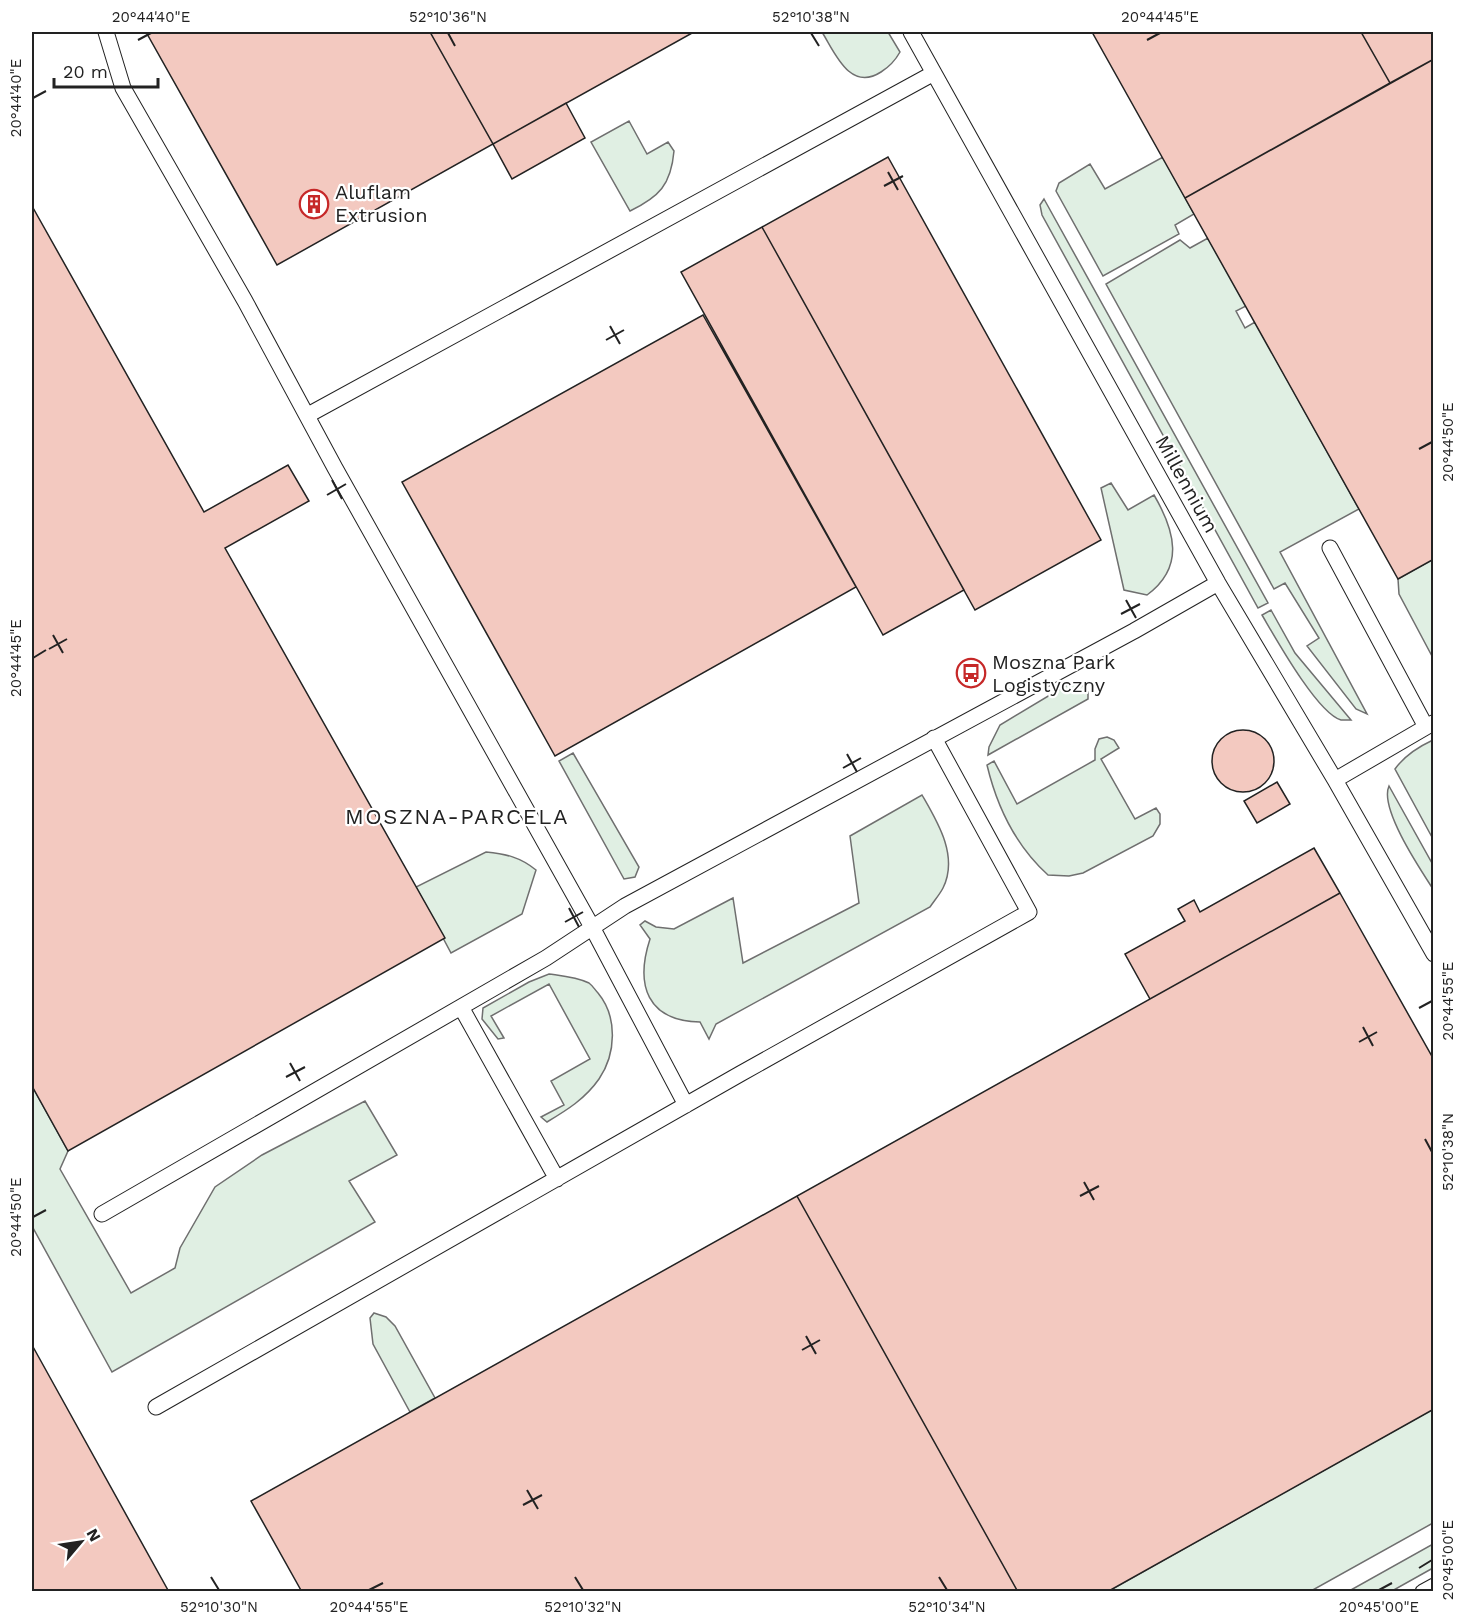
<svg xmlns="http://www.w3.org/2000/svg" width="1465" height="1623" font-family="'Work Sans',sans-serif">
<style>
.green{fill:#e0efe3;stroke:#6f6f6f;stroke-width:1.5}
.building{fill:#f3c9c0;stroke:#222;stroke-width:1.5}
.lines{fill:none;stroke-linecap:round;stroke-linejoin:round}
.service-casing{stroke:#222;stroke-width:17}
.service{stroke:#fff;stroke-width:15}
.ticks{fill:none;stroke:#222;stroke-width:2}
.labels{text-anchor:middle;stroke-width:4.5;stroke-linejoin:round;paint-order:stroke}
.poi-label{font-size:20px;fill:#222;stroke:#fff;text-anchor:start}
.street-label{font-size:20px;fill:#222;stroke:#fff}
.quarter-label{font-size:22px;letter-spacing:1.5px;fill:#222;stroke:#fff}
.neatline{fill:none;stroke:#222;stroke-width:2}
.ticks-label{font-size:15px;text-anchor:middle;fill:#222}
</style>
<rect width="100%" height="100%" fill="#fff"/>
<!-- green -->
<path class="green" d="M822,32H888L900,52C895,61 889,67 881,72C850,92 835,53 822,32Z
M629,121L647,154L668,142L674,151C671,185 659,197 630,211L591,142Z
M1163,157L1194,214L1175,225L1179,234L1103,276L1056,191L1059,183L1090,164L1105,189Z
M1044,199L1268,603L1258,608L1042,215L1040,205Z
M1208,238L1246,306L1236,311L1245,328L1255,322L1359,509L1280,552L1367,714L1356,709L1307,646L1319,638L1285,583L1274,589L1106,284L1180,240L1190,248Z
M1111,483L1128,510L1154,495C1175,531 1185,567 1147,595L1124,590L1101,488Z
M1433,559V658L1399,594L1398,579Z
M1271,610L1295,653L1351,720C1348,720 1344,720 1341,720C1317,713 1275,637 1262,615Z
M1074,683L1082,685L1088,692V699L988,755L989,747L1000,725L1065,686Z
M1107,737L1114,740L1119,748L1101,759L1135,819L1156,808L1160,814V824L1153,836L1083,873L1069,876L1048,875C1016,846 997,807 987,765L994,761L1017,804L1095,760V749L1099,739Z
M1433,740V839L1395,769C1405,755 1418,747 1433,740Z
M573,753L639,867L635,877L624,879L559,761Z
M1389,786L1433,865V889C1420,869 1379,808 1389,786Z
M922,795C937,821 959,856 943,888C940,894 934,901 930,907L716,1024L709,1039L700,1022C647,1021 635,985 650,939L640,925L645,921L656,927L674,929L733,898L743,963L859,903L850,836Z
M486,852C506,854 520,857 536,870L522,914L451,953L416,887Z
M549,974C563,976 576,977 589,983C593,986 595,990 598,993C618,1017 616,1054 599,1079C585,1099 567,1110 547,1122L541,1117L564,1105L551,1081L590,1059L549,984L491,1016L504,1038L498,1039L482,1019L483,1008L529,982Z
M32,1086L68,1151L60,1169L131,1293L175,1268L180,1248L215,1187L262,1155L365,1101L397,1155L349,1181L375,1222L112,1372L32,1226Z
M374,1313L386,1317L395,1326L435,1398L410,1412L373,1344L370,1318Z
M1433,1409V1523L1311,1591L1107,1592Z
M1433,1544V1568L1392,1591H1349Z"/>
<!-- building -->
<path class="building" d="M146,32H430L493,144L277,265Z
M430,32H694L493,144Z
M1092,32H1361L1390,83L1185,198Z
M1361,32H1434V59L1390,83Z
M1434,59V559L1398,579L1185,198Z
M566,103L585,138L512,179L493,144Z
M888,157L1101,540L975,610L762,227Z
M32,206L204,512L288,465L309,501L225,548L445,938L68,1151L32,1086Z
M762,227L964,590L883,635L681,272Z
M703,315L856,587L555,756L402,482Z
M1212 761a31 31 0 1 1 62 0a31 31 0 1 1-62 0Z
M1277,782L1290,804L1257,823L1244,801Z
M1314,848L1340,893L1150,999L1125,954L1185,921L1178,909L1194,900L1200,912Z
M1340,893L1434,1060V1409L1107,1592H1018L797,1196Z
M797,1196L1018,1592H302L251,1501Z
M32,1345L169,1592H32Z"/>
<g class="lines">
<!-- service casing -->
<g class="service-casing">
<path id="service" d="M106,32L123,88L245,301L335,468L592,927L686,1105
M911,32L1218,583L1335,780L1434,954
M308,415L934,73
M1330,548L1426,727
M1335,780L1433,723
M461,1007L557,1179
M102,1214L546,958L625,906L1134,631L1218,583
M156,1407L740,1074L1029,912L934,738
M1423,1592L1434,1586"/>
</g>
<!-- service -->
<use href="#service" class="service"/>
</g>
<!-- ticks -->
<path class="ticks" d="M448,33L455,46M811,33L819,46M138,40L151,33M1147,40L1160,33M33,98L46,91M888,172L898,190M884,186L903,176M610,326L620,344M606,340L624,330M1419,449L1432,442M332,480L342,499M327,495L346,484M1126,600L1136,618M1121,614L1140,604M53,635L63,653M49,649L67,639M33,658L46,650M847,754L857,772M843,768L861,758M569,908L579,927M565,922L583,912M1419,1008L1432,1001M1363,1027L1373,1046M1359,1042L1377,1032M290,1063L300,1081M286,1077L305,1067M1425,1139L1432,1152M1084,1182L1094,1200M1080,1196L1099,1186M33,1217L46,1210M806,1336L816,1354M802,1350L820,1340M527,1490L538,1509M523,1505L542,1495M1419,1568L1432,1560M211,1577L219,1590M575,1577L583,1590M939,1577L947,1590M369,1590L383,1583M1379,1590L1392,1583"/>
<!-- icons -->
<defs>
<g id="building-ring" transform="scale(1.5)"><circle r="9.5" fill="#fff" stroke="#c62828" stroke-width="1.5"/><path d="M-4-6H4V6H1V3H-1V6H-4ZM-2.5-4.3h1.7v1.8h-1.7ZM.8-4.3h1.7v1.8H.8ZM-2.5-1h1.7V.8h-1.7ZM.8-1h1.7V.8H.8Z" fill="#c62828"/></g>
<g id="bus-ring" transform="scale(1.5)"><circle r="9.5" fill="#fff" stroke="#c62828" stroke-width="1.5"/><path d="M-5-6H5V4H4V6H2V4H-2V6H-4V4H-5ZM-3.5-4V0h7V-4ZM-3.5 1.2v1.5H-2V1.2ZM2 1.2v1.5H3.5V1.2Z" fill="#c62828"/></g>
</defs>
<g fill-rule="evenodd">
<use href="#building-ring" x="314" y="204"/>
<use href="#bus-ring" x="971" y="673"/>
</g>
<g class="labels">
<!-- poi labels -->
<g class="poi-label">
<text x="335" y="199">Aluflam<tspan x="335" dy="23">Extrusion</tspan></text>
<text x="992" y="669">Moszna Park<tspan x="992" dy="23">Logistyczny</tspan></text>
</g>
<!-- street labels -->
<g class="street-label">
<text transform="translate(1187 484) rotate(61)" y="7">Millennium</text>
</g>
<!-- quarter labels -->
<g class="quarter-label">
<text x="457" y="824">MOSZNA-PARCELA</text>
</g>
</g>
<!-- border -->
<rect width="1465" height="1623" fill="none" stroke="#ffffff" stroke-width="66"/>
<!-- north arrow -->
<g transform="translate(81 1542) rotate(61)" stroke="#ffffff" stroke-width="4.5" paint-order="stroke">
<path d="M0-4.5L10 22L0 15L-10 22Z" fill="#222222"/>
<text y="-9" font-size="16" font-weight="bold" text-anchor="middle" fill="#222222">N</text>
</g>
<!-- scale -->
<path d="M54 78v9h104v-9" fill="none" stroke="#222222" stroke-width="3"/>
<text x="63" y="78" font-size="18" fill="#222222" stroke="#ffffff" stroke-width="4.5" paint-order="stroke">20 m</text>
<rect x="33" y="33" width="1399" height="1557" class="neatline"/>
<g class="ticks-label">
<text x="151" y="22">20°44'40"E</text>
<text x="448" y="22">52°10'36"N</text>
<text x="811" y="22">52°10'38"N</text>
<text x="1160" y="22">20°44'45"E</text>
<text transform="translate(16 98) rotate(-90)" y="5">20°44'40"E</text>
<text transform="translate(1448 442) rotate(-90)" y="5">20°44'50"E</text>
<text transform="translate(16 658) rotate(-90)" y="5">20°44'45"E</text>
<text transform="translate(1448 1001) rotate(-90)" y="5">20°44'55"E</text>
<text transform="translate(1448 1152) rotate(-90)" y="5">52°10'38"N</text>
<text transform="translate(16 1217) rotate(-90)" y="5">20°44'50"E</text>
<text transform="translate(1448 1560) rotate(-90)" y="5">20°45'00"E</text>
<text x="219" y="1612">52°10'30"N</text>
<text x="369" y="1612">20°44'55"E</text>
<text x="583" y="1612">52°10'32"N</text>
<text x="947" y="1612">52°10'34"N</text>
<text x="1379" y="1612">20°45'00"E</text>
</g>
</svg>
